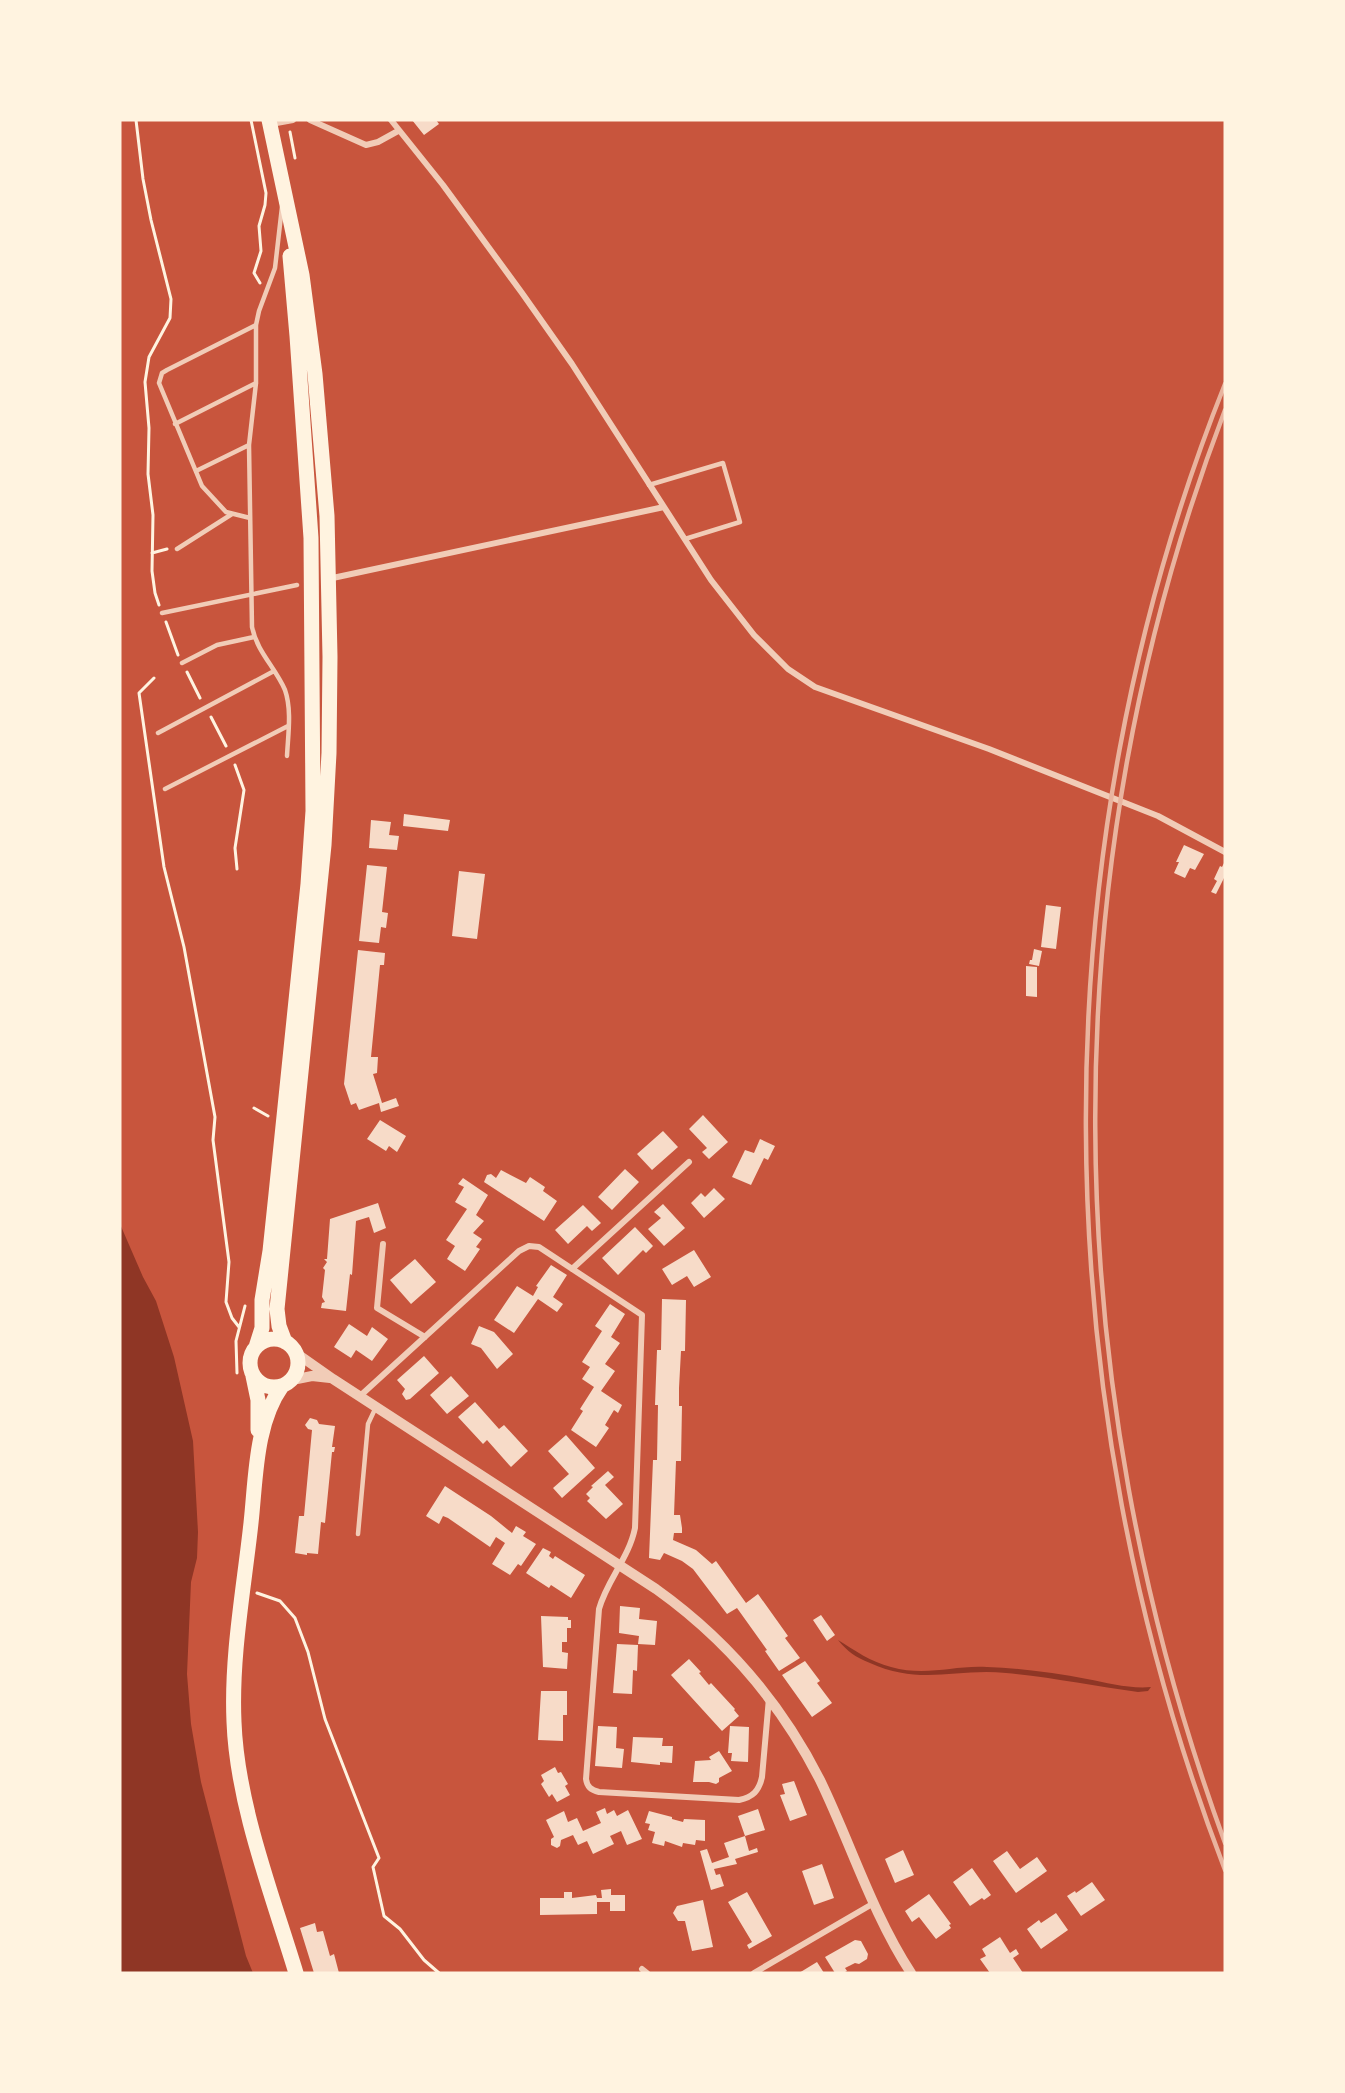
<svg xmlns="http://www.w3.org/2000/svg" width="1345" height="2093" font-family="Montserrat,sans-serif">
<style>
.water{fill:#8f3625}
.building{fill:#f7dbc8}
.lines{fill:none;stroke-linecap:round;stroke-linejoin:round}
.path{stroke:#fff3e0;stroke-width:3}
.service{stroke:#f1ccb7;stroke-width:4.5}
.minor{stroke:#f1ccb7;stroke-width:6}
.tertiary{stroke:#f1ccb7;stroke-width:10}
.primary{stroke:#fff3e0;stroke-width:15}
.rail{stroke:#e9b49f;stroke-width:4.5}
</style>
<rect width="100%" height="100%" fill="#c8553d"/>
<!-- water -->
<path class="water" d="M120,1224L143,1277L156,1301L174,1357L193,1441L198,1532L197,1558L191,1582L187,1674L191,1724L201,1782L246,1956L253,1973H120Z
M838,1640C854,1650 871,1662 891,1667C927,1677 953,1665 987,1667C1020,1668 1055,1673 1087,1679C1108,1683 1130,1689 1151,1687L1148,1691L1138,1692C1094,1686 1050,1677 1006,1673C955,1668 921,1686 870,1663C855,1657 848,1652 838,1640Z"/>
<!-- building -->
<path class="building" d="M412,120H436L439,124L424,135Z
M404,814L450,820L448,831L403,826Z
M371,820L391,822L389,835L399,836L397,850L369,848Z
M1184,845L1204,854L1195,870L1190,868L1185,878L1174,873L1179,862H1176Z
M1225,861V876L1216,894L1211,892L1217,881L1214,879L1220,866L1222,867Z
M367,865L387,867L382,912L388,913L386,928L381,927L379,943L359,941Z
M459,871L485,874L477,939L452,936Z
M1046,905L1061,907L1056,949L1041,947Z
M1034,949L1042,951L1039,966L1029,964L1030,960H1032Z
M358,950L385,953L384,965H380L371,1057H378L377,1073L373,1074L382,1103L396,1098L399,1106L381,1112L379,1103L359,1110L356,1103L351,1105L344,1084Z
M1026,966L1037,967V997L1026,996Z
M703,1115L728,1142L709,1159L702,1152L707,1148L689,1129Z
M380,1120L406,1136L397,1152L389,1146L386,1151L367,1139Z
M663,1131L678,1147L652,1170L637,1154Z
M760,1139L775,1146L768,1160L764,1158L751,1185L732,1177L745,1150L754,1153Z
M625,1169L639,1182L612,1210L598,1197Z
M501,1170L526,1183L530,1177L545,1187L543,1191L557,1201L544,1221L484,1182L487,1175L491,1174L496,1178Z
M463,1178L488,1195L476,1215L484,1221L473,1233L482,1239L476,1247L480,1249L465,1271L447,1259L455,1246L446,1240L467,1209L455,1202L464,1187L458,1184Z
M714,1188L725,1199L704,1218L691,1203L701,1193L705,1197Z
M378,1203L386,1228L374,1233L369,1217L356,1221L352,1275L350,1274L346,1311L321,1308L322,1303L325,1302L322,1297L325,1270L323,1268L327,1262L324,1259H327L330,1219Z
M663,1204L685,1228L664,1246L648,1229L661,1218L654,1212Z
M583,1205L601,1223L592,1231L587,1226L568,1244L555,1230Z
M635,1227L653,1246L646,1253L643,1250L618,1275L602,1258Z
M694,1250L711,1277L694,1287L687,1276L672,1285L662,1269Z
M415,1259L436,1282L411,1304L390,1280Z
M551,1265L567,1275L553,1297L563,1304L557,1312L538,1299L514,1333L494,1320L517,1286L533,1296L538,1287L536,1286Z
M662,1299L686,1300L685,1351H681L679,1388V1406H682L681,1461H676L674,1515H680L682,1528V1533H674L673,1540L696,1550L712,1564L716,1561L746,1603L758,1594L788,1636L785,1638L800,1658L779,1671L765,1651L767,1650L737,1608L727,1614L693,1569L682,1561L664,1553L660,1560L649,1558L653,1460H657L658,1405H655L657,1350H661Z
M610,1304L625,1314L611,1337L620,1343L605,1364L615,1371L601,1391L622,1405L618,1413L614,1410L605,1425L609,1428L596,1447L571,1430L583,1411L580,1409L594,1387L582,1379L590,1367L582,1362L602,1331L595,1326Z
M349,1324L367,1336L372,1327L388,1339L372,1361L356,1350L351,1358L334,1347Z
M479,1326L494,1332L513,1354L497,1369L481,1348L471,1344Z
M424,1356L439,1373L410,1399L406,1400L402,1394L405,1389L397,1380Z
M451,1376L469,1396L447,1414L430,1395Z
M475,1402L499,1429L504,1425L528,1451L511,1467L487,1440L483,1444L458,1417Z
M310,1418L317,1420L319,1424L335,1426L332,1447H335L334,1452H332L325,1523L321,1522L318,1554L307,1553V1555L295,1553L299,1516H304L312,1430L308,1429L305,1425Z
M566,1435L595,1468L562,1498L553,1488L569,1474L548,1451Z
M608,1471L614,1477L605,1485L623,1504L606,1519L587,1501L590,1498L586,1494L593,1487L591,1486Z
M445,1486L491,1516L512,1533L516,1526L526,1532L523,1536L536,1544L521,1566L518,1564L510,1575L492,1564L505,1543L496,1537L490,1547L448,1518L443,1516L439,1524L426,1516Z
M543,1548L551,1552L549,1556L553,1559L555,1556L585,1575L571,1598L551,1585L549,1588L526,1573Z
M620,1606L640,1608L639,1619L657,1621L655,1645L638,1644L639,1636L619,1633Z
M821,1615L835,1635L827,1641L813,1620Z
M541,1616L568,1617V1620H571V1628H567V1642H562V1652L568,1653L567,1669L543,1667Z
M617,1644L638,1645L637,1671L633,1670L632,1694L613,1693Z
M689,1659L701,1672L699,1673L709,1685L711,1683L735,1709L734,1710L739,1716L722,1731L671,1675Z
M805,1661L820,1681L817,1683L832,1703L812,1717L782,1675Z
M541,1691H567V1715H563V1741L538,1740Z
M598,1726L617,1727L616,1748L624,1749L622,1768L595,1766Z
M730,1726L749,1727L748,1762L731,1761L732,1753H728Z
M633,1737L663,1738L662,1746H673L672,1763L660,1762V1765L631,1762Z
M719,1751L732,1771L719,1778V1782L716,1784L709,1782H693L695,1761L711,1760L709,1757Z
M555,1767L558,1773L561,1772L568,1784L565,1786L570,1795L557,1802L552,1794L549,1797L541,1784L544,1781L541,1775Z
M794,1781L807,1815L790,1821L780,1795L785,1794L782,1784Z
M605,1808L607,1814L614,1810L617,1816L628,1810L642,1839L627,1845L621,1831L610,1836L614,1844L593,1854L587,1841L578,1845L573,1835L561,1840L560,1846L557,1848L551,1845V1839L554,1837L546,1820L564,1811L568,1822L577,1818L583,1831L601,1823L596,1812Z
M758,1809L765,1830L745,1836L738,1816Z
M649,1811L672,1817V1819L683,1822L684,1819L705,1820V1841L696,1840L695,1845L683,1843L682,1847L665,1841L664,1846L652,1843L655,1832L648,1830L650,1824L645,1823Z
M745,1836L749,1851L757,1848L758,1852L735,1859L737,1864L714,1869L716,1875L720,1874L724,1886L711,1890L700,1851L707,1849L712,1863L729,1857L724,1843Z
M903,1850L914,1875L895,1883L885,1859Z
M1007,1851L1020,1869L1037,1857L1047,1871L1016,1893L993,1861Z
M822,1864L834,1898L814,1905L802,1871Z
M972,1868L991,1895L984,1900L982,1898L970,1906L953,1882Z
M1092,1882L1105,1900L1081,1916L1067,1896L1075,1891L1076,1893Z
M611,1889V1895H625V1911H610V1902H597V1914L540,1915V1898H564V1892H572V1898L596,1895L597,1898H602L601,1890Z
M747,1892L772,1936L749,1949L747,1945L752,1942L728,1902Z
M929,1894L951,1924L949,1925L951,1928L936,1939L919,1917L912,1922L905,1911Z
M703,1900L713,1947L692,1951L685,1921H678L673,1913L677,1906Z
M1056,1913L1068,1930L1041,1949L1027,1929L1039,1920L1041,1923Z
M315,1923L317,1932L323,1931L330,1956L334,1954L339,1973H314L300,1928Z
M1000,1937L1010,1953L1016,1949L1019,1954L1013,1958L1023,1973H990L980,1959L986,1956L982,1949Z
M855,1940L861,1941L868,1954L867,1959L859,1964L855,1963L845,1968L847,1971L843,1973H835L825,1957Z
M817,1962L824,1973H799Z"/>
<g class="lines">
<!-- path -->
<path class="path" d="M136,120L143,179L151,220L171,299L170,318L149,357L145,382L149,428L148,474L153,515L152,571L155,593L159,605
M251,120L266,193L265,205L259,226L261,251L254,273L260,283
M290,132L295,158
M152,553L167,549
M166,622L178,655
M187,672L200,698
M154,678L139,693L164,867L184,947L215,1117L213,1140L229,1262L226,1302L232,1318L239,1327
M211,717L226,746
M235,765L244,790L235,848L237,869
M254,1108L268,1116
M237,1373L236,1341L245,1306
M257,1593L280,1601L295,1618L308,1652L325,1719L379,1858L373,1867L384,1916L400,1929L424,1960L439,1973"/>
<!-- service -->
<path class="service" d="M282,207L275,268L259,311L256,325V383L249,445L252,627C257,652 275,667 285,690C292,710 288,735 287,756
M175,424L256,383
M196,471L249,445
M649,485L723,463L740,522L685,539
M250,518L226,512L202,486L159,383L162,373L167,370L256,325
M177,549L232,514
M162,613L297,585
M182,663L217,645L254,637
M158,733L274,671
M165,789L288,726
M358,1534L368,1424L376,1407"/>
<!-- minor -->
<path class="minor" d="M310,120L366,145L378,142L398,131
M391,120L443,185L522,293L572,364L711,580L754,635L788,669L815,687L989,749L1158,816L1225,852
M271,124L293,120
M328,579L664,507
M383,1244L377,1308L425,1337
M572,1269L689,1162
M360,1396L519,1251L529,1246L539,1247L642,1315L635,1528C629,1558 607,1580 599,1609L586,1779C587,1787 591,1790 599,1792L739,1800C753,1797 759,1791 762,1777L769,1698
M642,1969L647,1973
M754,1973L874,1903"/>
<!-- tertiary -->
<path class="tertiary" d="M296,1353L333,1379L656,1589C726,1639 781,1703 820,1780C851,1844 872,1913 911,1973
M292,1380L312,1376L330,1378"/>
<!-- primary -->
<path class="primary" d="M269,120L302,275L315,374L327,516L330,657L329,753L324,845L277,1309L279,1326L285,1342
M250 1363a24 24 0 1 1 48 0a24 24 0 1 1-48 0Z
M256,1347L262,1328V1300L270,1251L276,1194L308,884L313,811L311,538L297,336L290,256
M253,1376L258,1400V1430
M282,1386C255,1424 256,1478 251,1523C244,1588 231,1656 234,1722C237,1804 272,1894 296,1973"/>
<!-- rail -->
<path class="rail" d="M1225,384C1036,856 1043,1397 1225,1870
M1225,410C1048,872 1056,1382 1225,1843"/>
</g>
<!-- border -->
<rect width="1345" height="2093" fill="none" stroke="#fff3e0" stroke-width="243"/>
</svg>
